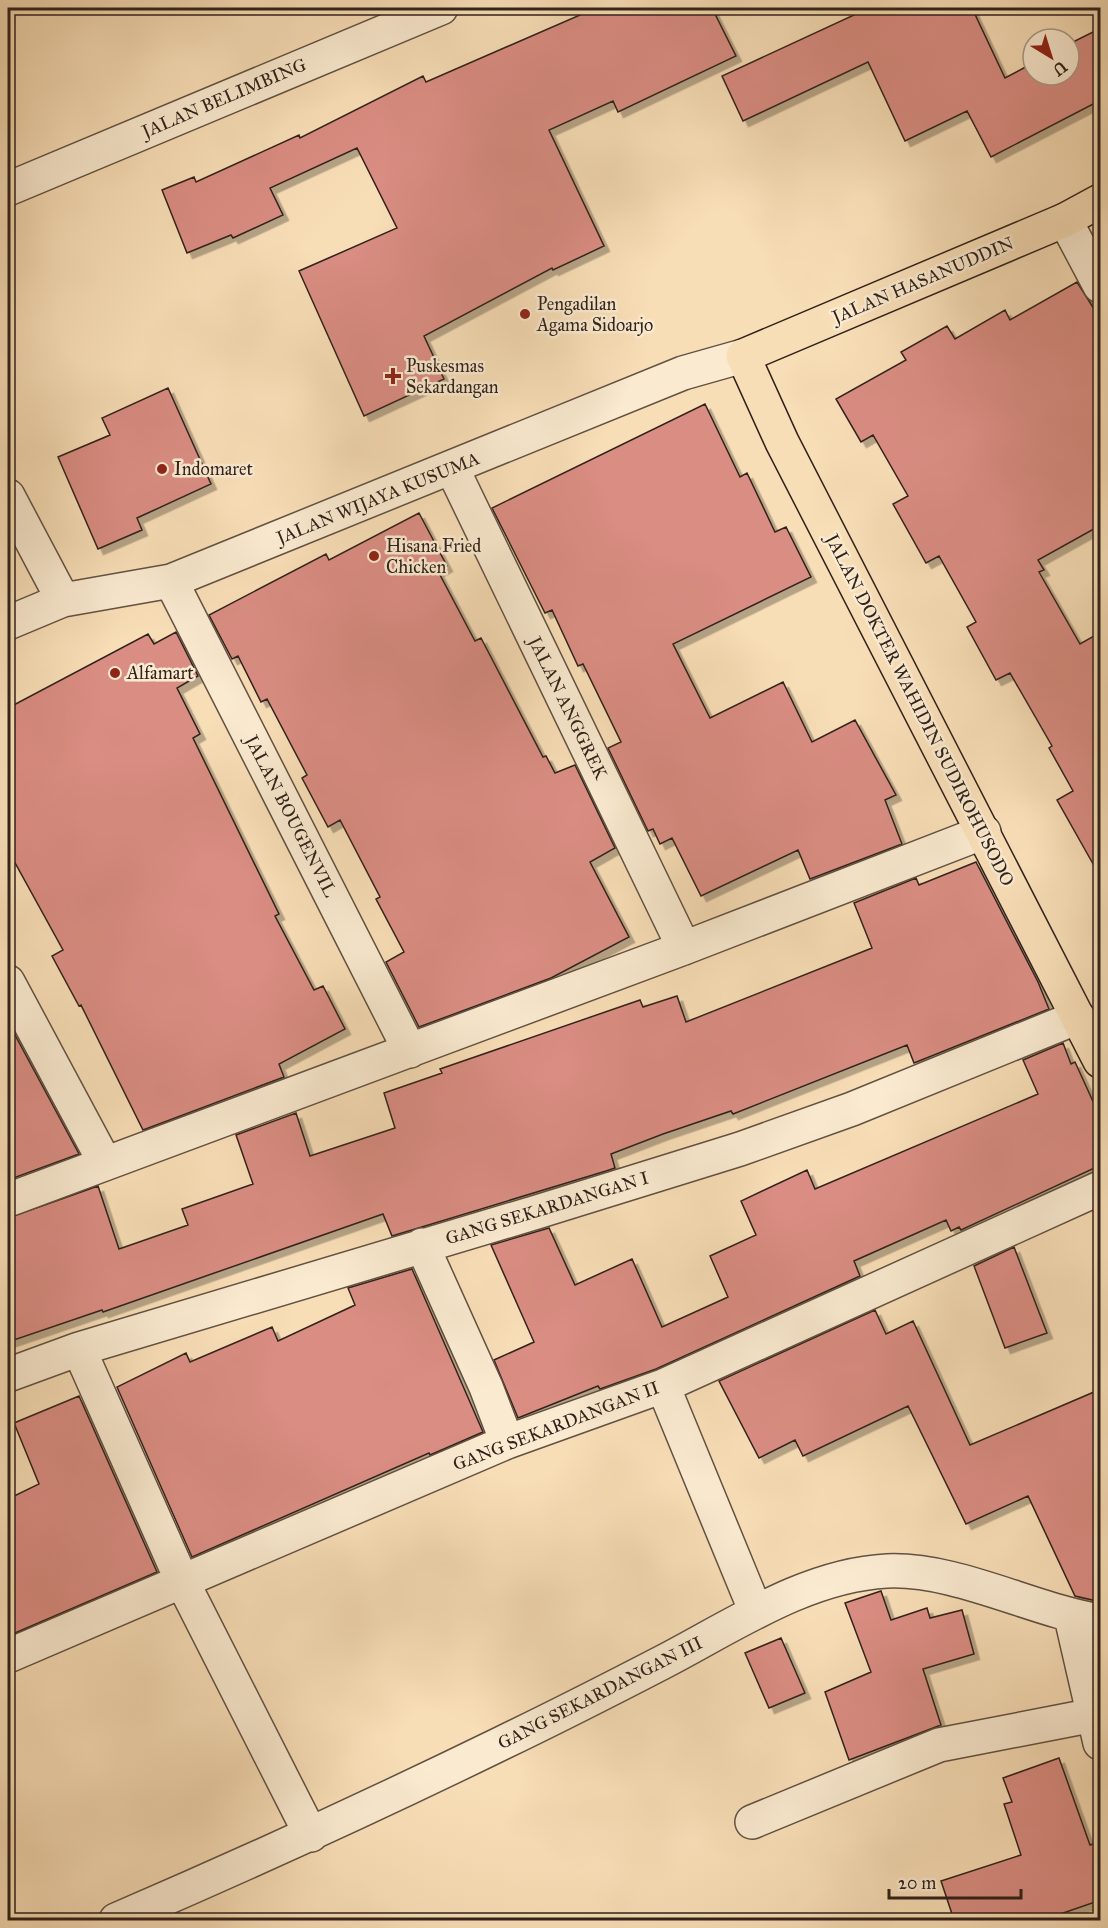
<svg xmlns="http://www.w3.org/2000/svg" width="1108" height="1928" font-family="'IM FELL Great Primer',serif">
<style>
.building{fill:#da8d83;stroke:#30221b;stroke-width:1.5;filter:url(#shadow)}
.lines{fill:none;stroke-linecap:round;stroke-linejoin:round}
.minor-casing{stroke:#625142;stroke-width:36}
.major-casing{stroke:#30221b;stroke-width:36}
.minor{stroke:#faead0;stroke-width:33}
.major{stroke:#f8deb7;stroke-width:33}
.poi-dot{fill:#8f2418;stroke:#faead0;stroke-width:2}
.labels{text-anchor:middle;stroke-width:5;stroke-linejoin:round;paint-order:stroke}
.street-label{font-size:18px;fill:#30221b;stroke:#faead0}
.poi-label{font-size:18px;fill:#30221b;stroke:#faead0;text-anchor:start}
</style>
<defs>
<filter id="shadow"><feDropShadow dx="5.5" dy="5.5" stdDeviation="0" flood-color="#0004"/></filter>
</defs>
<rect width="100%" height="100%" fill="#f8deb7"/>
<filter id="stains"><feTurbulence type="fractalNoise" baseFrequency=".00333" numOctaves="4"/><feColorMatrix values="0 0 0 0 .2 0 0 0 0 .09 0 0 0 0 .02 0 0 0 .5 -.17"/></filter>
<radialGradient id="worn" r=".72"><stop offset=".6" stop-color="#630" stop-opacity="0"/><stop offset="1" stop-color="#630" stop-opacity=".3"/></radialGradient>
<!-- building -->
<path class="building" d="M596,8H712L736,56L618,112L613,101L549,130L604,246L553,270L552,268L424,336L444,379L364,416L299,271L397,228L357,148L270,188L283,215L233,238L231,235L187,253L162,190L194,177L196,182L299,135L300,138L423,76L426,82Z
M869,8H972L1005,78L1033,63V75H1069V44L1101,28V100L991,157L967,111L905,141L868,62L743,121L722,76Z
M1077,282L1101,320V525L1038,560L1044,570L1039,572L1080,644L1101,632V878L1057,800L1073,791L1049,748L1052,746L1010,673L996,680L967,627L976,622L939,556L926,563L893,504L908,496L873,435L861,442L836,399L906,360L901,352L947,326L955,339L1005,310L1010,320Z
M168,388L211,484L137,518L142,530L98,549L58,457L110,435L102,418Z
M705,404L740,477L747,473L775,532L786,527L811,577L673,644L710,718L783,682L812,742L855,720L896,795L885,800L902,844L810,879L798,850L701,896L672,838L660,844L653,829L648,831L608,748L621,742L583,664L578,666L552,610L545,613L492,508Z
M419,513L447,566L438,571L475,641L481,638L543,757L546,756L555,773L575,765L615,848L590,862L629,937L551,978L419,1027L386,962L404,952L376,899L380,897L340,820L328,827L302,778L307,775L267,699L261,702L238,656L232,659L209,615L326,554L329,560Z
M176,632L198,676L177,688L200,734L193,738L279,914L275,916L314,990L323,986L345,1029L279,1064L284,1077L143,1130L81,1005L79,1006L52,956L63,950L8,850V708L148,634L154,644Z
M976,862L1038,982L1049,1009L914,1063L907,1045L733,1114L731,1111L663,1134L611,1154L615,1168L606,1171L392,1236L383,1214L103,1312L102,1310L8,1342V1218L98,1186L119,1249L188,1225L182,1209L253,1184L236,1135L296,1113L310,1156L395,1128L384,1093L442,1073L440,1069L640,1000L643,1007L677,996L686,1022L872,948L854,903L916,878L919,885Z
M8,1022L79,1154L8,1180Z
M1063,1043L1071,1064L1075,1062L1101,1119V1165L961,1230L959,1227L951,1231L946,1220L854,1261L860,1276L656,1369L600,1389L598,1386L518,1418L494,1360L534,1342L491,1245L549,1228L575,1285L632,1259L662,1327L728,1297L710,1256L756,1235L741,1201L807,1170L815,1189L1038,1094L1023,1060Z
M1014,1247L1047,1333L1005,1348L974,1266Z
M412,1269L483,1432L430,1455L429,1453L192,1557L117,1387L186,1353L190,1362L272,1327L278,1341L355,1305L348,1288Z
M875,1310L886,1334L913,1321L970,1445L1101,1389V1602L1075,1596L1028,1496L966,1524L908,1406L803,1456L795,1440L759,1458L719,1381Z
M79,1396L157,1572L8,1636V1499L39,1484L14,1423Z
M881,1591L891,1620L927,1608L930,1618L962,1610L974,1654L923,1669L941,1725L849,1760L825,1692L871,1672L845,1603Z
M781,1638L805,1693L769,1708L745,1653Z
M1059,1758L1090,1845L1101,1841V1900L1043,1920H954L941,1881L1021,1855L1004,1804L1012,1802L1003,1778Z"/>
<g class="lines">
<!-- minor casing -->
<g class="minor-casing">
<path id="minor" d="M8,189L441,8
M1065,220L1100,286
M452,468L684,948
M8,496L63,600
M171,581L410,1051
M8,623L63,600L171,581L683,373L743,356
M8,982L105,1163
M8,1200L684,948L984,832
M422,1245L486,1387L507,1442
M79,1349L182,1581L311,1835
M8,1375L79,1349L537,1212L740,1149L852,1109L1078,1017
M663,1386L756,1612
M1071,1617L1100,1743
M8,1656L507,1442L663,1386L1100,1188
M752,1822L939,1745L1094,1715
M116,1920C246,1864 375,1805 502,1743C556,1717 611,1689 665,1661C734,1625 807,1575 887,1571C956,1568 1032,1610 1100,1621"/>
</g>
<!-- major casing -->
<g class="major-casing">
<path id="major" d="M1100,201L1065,220L743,356L782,442L1100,1061"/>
</g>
<!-- minor -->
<use href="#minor" class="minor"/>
<!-- major -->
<use href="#major" class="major"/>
</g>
<!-- markers -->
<g class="poi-dot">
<circle cx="525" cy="314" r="6"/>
<path d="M390 367h6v6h6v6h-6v6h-6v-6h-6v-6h6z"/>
<circle cx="162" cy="469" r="6"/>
<circle cx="374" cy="556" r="6"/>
<circle cx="115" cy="673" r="6"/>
</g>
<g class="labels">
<!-- street labels -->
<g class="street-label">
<text transform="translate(224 98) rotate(-23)" y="6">JALAN BELIMBING</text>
<text transform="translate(923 280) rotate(-23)" y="6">JALAN HASANUDDIN</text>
<text transform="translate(378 498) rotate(-22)" y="6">JALAN WIJAYA KUSUMA</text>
<text transform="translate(568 708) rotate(64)" y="6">JALAN ANGGREK</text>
<text transform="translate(920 710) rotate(63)" y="6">JALAN DOKTER WAHIDIN SUDIROHUSODO</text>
<text transform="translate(291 816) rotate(63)" y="6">JALAN BOUGENVIL</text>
<text transform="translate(547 1208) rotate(-17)" y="6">GANG SEKARDANGAN I</text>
<text transform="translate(556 1426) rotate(-21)" y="6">GANG SEKARDANGAN II</text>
<text transform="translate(600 1693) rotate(-27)" y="6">GANG SEKARDANGAN III</text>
</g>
<!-- poi labels -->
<g class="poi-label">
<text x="537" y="310">Pengadilan<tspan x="537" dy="21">Agama Sidoarjo</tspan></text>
<text x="406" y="372">Puskesmas<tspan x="406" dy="21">Sekardangan</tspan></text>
<text x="174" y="475">Indomaret</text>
<text x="386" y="552">Hisana Fried<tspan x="386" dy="21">Chicken</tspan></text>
<text x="127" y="679">Alfamart</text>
</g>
</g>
<!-- margin -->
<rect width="1108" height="1928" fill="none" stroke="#f8deb7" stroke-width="30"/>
<rect x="9" y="9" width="1090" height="1910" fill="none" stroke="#30221b" stroke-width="3"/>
<rect x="15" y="15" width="1078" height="1898" fill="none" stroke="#30221b" stroke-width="1.5"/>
<!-- north arrow -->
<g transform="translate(1051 57) rotate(142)"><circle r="28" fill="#faead0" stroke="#a99a88" stroke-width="1.5"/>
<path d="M0-4.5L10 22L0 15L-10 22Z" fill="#8f2418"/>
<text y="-9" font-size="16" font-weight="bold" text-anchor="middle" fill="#30221b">U</text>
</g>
<!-- scale -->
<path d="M889 1889v9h132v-9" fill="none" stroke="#30221b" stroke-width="3"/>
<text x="898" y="1889" font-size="18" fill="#30221b" stroke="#faead0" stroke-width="4.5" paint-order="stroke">20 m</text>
<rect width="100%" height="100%" filter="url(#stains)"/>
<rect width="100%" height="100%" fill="url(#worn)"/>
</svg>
